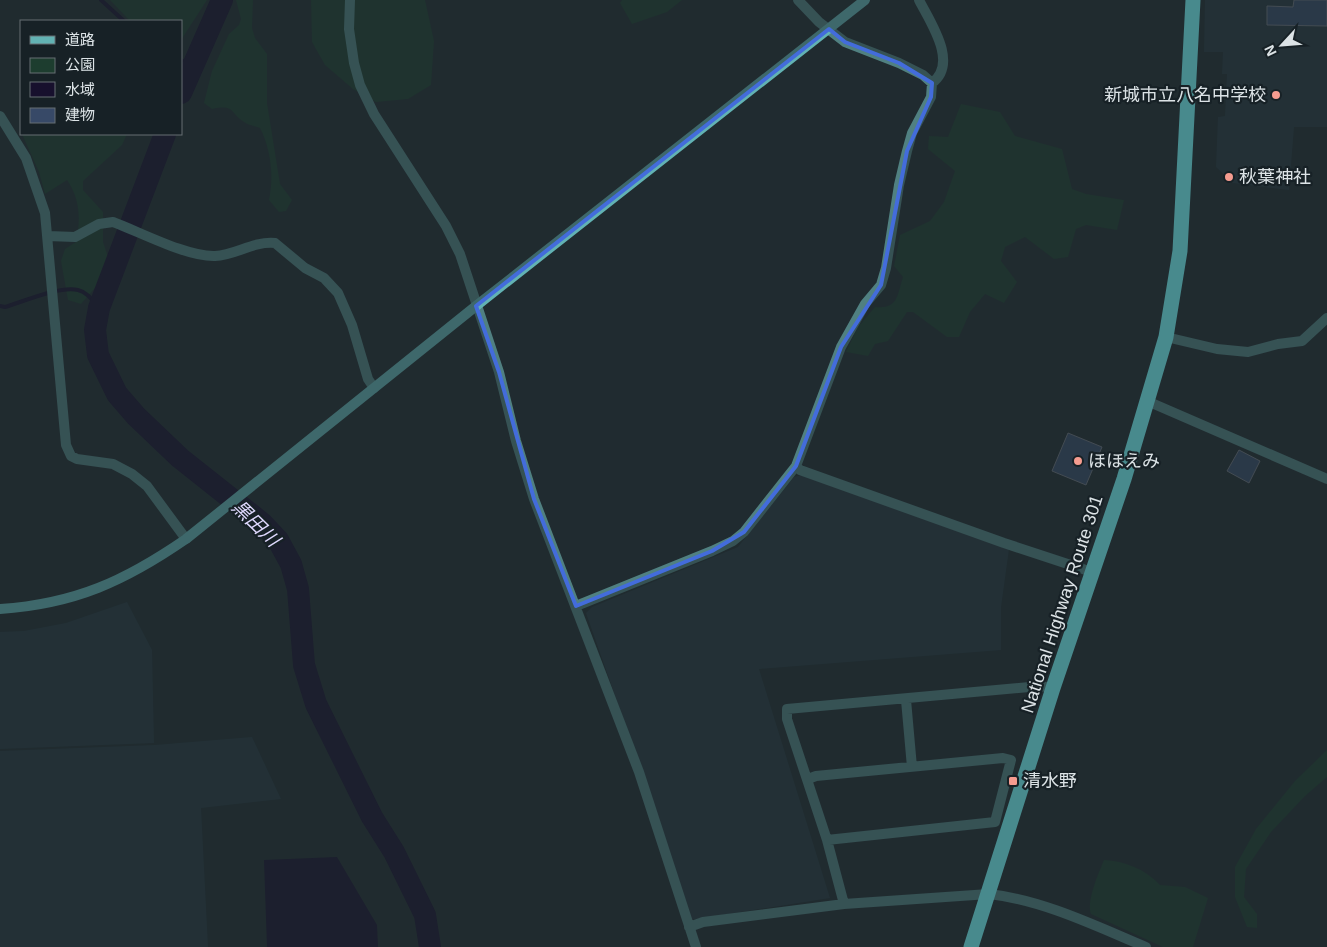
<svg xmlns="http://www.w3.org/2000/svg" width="1327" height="947" font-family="Helvetica,'Noto Sans JP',sans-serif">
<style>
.built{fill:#26373f}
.green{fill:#1d3d2f}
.water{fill:#17102d}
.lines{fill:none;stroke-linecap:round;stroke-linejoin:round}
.stream{stroke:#17102d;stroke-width:4}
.river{stroke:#17102d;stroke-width:22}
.building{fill:#374967;stroke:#6c727d}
.street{stroke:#508081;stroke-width:10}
.secondary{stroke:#62b2b3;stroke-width:10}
.highway{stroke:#78fcfe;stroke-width:15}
.marked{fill:none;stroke:#436cdb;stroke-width:4;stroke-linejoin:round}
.poi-dot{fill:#f59c90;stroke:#172126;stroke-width:2}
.labels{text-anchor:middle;stroke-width:4.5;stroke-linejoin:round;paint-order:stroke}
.poi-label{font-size:18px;fill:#dce3e6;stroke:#172126;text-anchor:start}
.street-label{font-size:18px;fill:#dce3e6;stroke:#172126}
.water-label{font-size:19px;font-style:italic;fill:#ded8fd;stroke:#172126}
</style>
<rect width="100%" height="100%" fill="#202b30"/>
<!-- built -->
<path class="built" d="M1205,0H1327V127H1294L1289,190L1233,183L1216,167L1218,117L1225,116L1227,74H1222L1223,52H1204Z
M802,475L1009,549L1001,607V650L759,669L830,898L690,920L643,775L586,613L592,607L738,547L794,477Z
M127,602L152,650L154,743L0,749V632L24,631L66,623Z
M252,737L281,799L201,808L208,947H0V751L155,745Z"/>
<!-- green -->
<path class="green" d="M110,0H207L181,40V21H130Z
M236,0H253L252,28L255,38L267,54V103L280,184L292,200L286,211L279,212L269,200C274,177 271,149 260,128C255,126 248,125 244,122C229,112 235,104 212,109L204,103L212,71L229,34L239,25L241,19Z
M311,0H425L434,41L431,85L408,99L376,102L353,89L325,65L312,42Z
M622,0H682L667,12L632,24L620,3Z
M961,104L1000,112L1015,136L1062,149L1072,189L1086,194L1124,200L1117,230L1086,225L1076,229L1068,257L1054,259L1025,237L1005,247L1001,261L1017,282L1004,303L985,294L970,312L959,337H947L913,312H907L888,341L875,344L868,356L846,352L858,327L875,307C898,309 897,296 903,277L894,266L900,235L930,221L944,202L955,171L928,149L929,136L948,137Z
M22,134H127L122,145L83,181V190L103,212V242L108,257L101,281L81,304L68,300L61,261L65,249L76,242C81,219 80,199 67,180L45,194L39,172Z
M1327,750V777L1305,796L1271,832L1246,869L1244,897L1257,914V928L1247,927L1235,897V867L1256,829L1295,781Z
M1104,860C1125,861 1145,869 1160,885L1185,887L1208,898L1193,947H1163L1091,914C1086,902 1099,872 1104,860Z"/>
<!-- water -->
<path class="water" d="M337,857L377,925L378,947H267L264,860Z"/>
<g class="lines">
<!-- stream -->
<path class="stream" d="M101,0L124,21
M181,60L192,65
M0,306L5,307C25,301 59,286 78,290C87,292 94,301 99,308"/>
<!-- river -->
<path class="river" d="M181,93L222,0
M165,134L99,308L95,330L98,355L117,394L136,416L180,458L262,523L278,540L291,564L298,589L304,665L316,704L372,817L394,852L425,915L430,947"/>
</g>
<!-- building -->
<path class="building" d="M1294,0H1327V26L1267,25V6L1293,7Z
M1068,433L1102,447L1086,485L1052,471Z
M1239,450L1260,461L1249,483L1227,471Z"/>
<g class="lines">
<!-- street -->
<path class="street" d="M350,0L349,29L354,63L360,85L374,114L446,226L460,254L499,372L516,441L534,499L639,772L696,947
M919,0C930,22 959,63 932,83
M0,116L26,158L45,213L66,445L71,456L77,459L113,464L132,474L147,486L186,539
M48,236L75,237L99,224L113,222C140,232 187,257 215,256C236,255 253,241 275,243L305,268L324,278L338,293L352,325L368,379L374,388
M1166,337L1217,349L1248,352L1278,344L1302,341L1327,318
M1147,401L1327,479
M796,466L800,470L1004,543L1092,572
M576,606L712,551L733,541L744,532L796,466L841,347L865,304L881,285L886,268L899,185L907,151L912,133L931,97L932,83L923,75L899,63L845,42L819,22L798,0
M906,700L912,767
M808,779L816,776L1003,758L1011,760L995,822L827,840
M844,904L827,840L787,719V709L1040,686L1053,688
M689,927L703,922L844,904L989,894C1043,900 1096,926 1146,947"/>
<!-- secondary -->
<path class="secondary" d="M0,609C75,604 125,581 186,539L476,306L865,0"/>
<!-- highway -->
<path class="highway" d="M971,947L1053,688L1124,479L1166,337L1180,251L1193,0"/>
</g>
<!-- marked area -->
<path d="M0 0H1327V947H0ZM829,29L845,42L899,63L932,83L931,97L907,151L881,285L841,347L796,466L744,532L712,551L576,606L534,499L499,372L476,306Z" fill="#202b30" fill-opacity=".55" fill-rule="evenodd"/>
<path class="marked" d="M829,29L845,42L899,63L932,83L931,97L907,151L881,285L841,347L796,466L744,532L712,551L576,606L534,499L499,372L476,306Z"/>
<!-- markers -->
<g class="poi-dot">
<circle cx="1276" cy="95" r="5"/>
<circle cx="1229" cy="177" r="5"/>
<circle cx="1078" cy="461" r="5"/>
<rect x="1008" y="776" width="10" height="10" rx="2.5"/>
</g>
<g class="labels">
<!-- poi labels -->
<g class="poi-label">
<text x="1266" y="101" text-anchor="end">新城市立八名中学校</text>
<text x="1239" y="183">秋葉神社</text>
<text x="1088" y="467">ほほえみ</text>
<text x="1023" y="787">清水野</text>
</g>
<!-- street labels -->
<g class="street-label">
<text transform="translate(1062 604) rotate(-72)" y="6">National Highway Route 301</text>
</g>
<!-- water labels -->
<g class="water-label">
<text transform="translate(256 523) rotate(44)" y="7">黒田川</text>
</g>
</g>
<!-- legend -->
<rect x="20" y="20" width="162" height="115" fill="#172126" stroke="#666f73"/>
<rect x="30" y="36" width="25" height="8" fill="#62b2b3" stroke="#666f73"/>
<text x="65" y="45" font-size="15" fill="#dce3e6">道路</text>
<rect x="30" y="58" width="25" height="15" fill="#1d3d2f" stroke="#666f73"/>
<text x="65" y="70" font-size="15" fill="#dce3e6">公園</text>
<rect x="30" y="82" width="25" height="15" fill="#17102d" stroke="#666f73"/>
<text x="65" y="95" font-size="15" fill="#dce3e6">水域</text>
<rect x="30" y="108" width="25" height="15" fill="#374967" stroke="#666f73"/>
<text x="65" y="120" font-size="15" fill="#dce3e6">建物</text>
<!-- north arrow -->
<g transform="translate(1282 45) rotate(244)" stroke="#172126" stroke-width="4" paint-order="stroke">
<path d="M0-4L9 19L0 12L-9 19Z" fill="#dce3e6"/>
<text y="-8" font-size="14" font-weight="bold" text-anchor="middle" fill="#dce3e6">N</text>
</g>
</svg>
